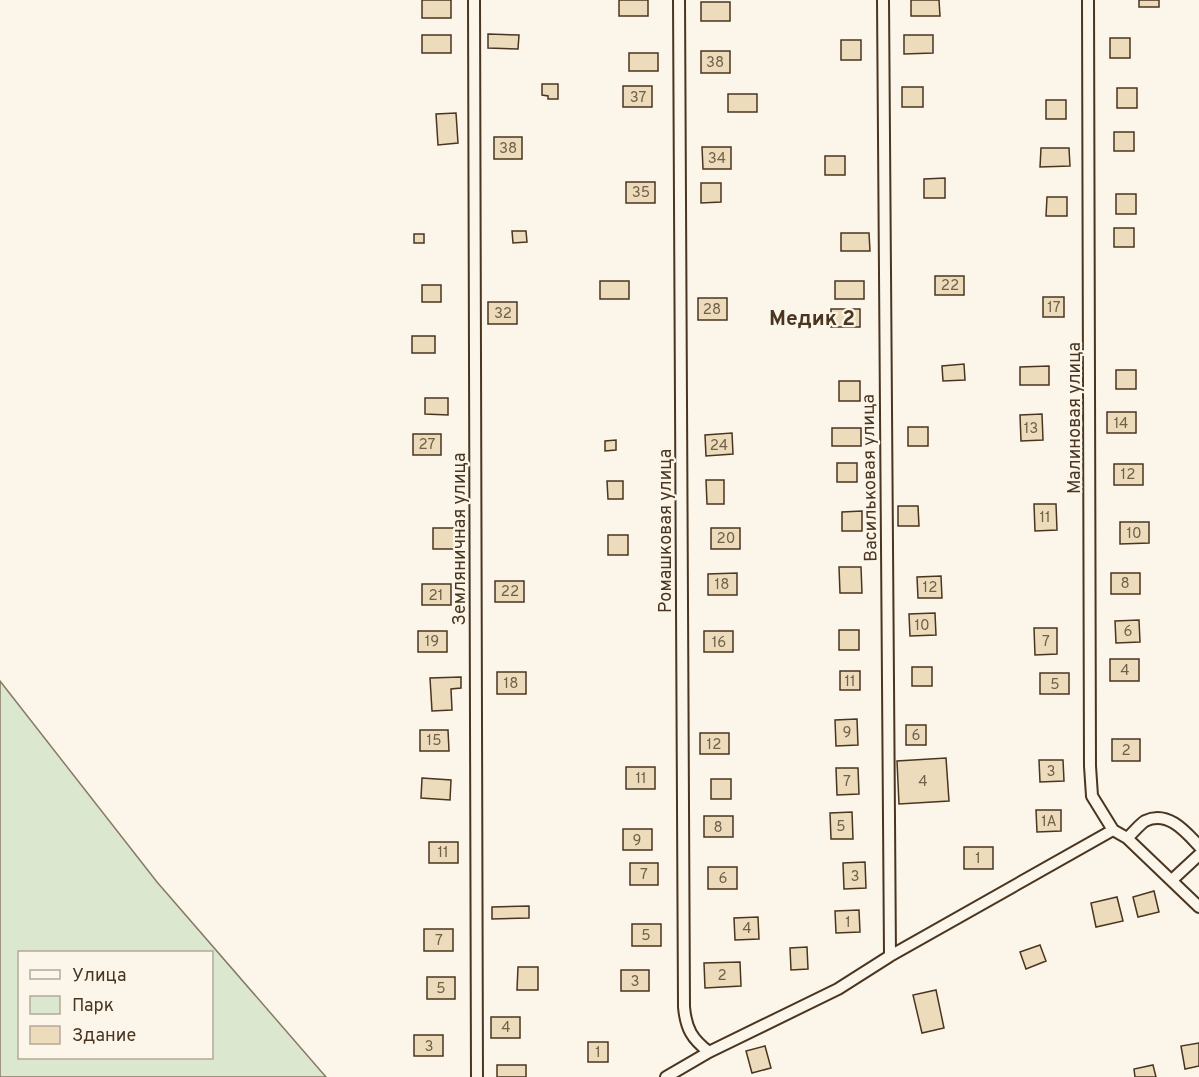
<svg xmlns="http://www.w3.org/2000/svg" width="1199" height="1077" font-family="Overpass,sans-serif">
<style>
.green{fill:#dce7d0;stroke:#887966;stroke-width:1.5;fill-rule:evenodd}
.building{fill:#ecdcbc;stroke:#4a3520;stroke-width:1.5}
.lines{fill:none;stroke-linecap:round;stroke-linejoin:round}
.minor-casing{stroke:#4a3520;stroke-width:14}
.minor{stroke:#fbf6e9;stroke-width:10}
.labels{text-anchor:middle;stroke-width:4.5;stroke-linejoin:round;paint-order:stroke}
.number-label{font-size:15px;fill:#725f47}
.street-label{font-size:18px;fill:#4a3520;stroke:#fbf6e9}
.quarter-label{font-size:21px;font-weight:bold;fill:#4a3520;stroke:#fbf6e9}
</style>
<rect width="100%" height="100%" fill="#fbf6e9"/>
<!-- green -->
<path class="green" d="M0,681L157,882L326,1077H0ZM20,952H212V1058H20Z"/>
<!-- building -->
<path class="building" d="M422,0H451V18H422Z
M619,0H648V16H619Z
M911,0H939L940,16H911Z
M1139,0H1159V7H1139Z
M701,2H730V21H701Z
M488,34L519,35L518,49L488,48Z
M422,35H451V53H422Z
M904,35H933V53L904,54Z
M1110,38H1130V58H1110Z
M841,40H861V60H841Z
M701,51H730V73H701Z
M629,53H658V71H629Z
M542,84H558V99H548V96L542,95Z
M623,86H652V107H623Z
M902,87H923V107H902Z
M1117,88H1137V108H1117Z
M728,94H757V112H728Z
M1046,100H1066V119H1046Z
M456,113L458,143L438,145L436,114Z
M1114,132H1134V151H1114Z
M494,137H522V159H494Z
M702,147H731V169H703Z
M1041,148H1069L1070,166L1040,167Z
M825,156H845V175H825Z
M945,178V198H924V179Z
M626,182H655V203H626Z
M701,183H721V202L701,203Z
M1116,194H1136V214H1116Z
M1047,197H1067V216H1046Z
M1114,228H1134V247H1114Z
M512,231H526L527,242L513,243Z
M841,233H869L870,251H841Z
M414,234H424V243H414Z
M935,276H964V295H935Z
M600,281H629V299H600Z
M835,281H864V299H835Z
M422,285H441V302H422Z
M1043,297H1064V317H1043Z
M698,298H727V320H698Z
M488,302H517V324H488Z
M831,309H860V327H831Z
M412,336H435V353H412Z
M964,364L965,380L943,381L942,366Z
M1049,366V385H1020V367Z
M1116,370H1136V389H1116Z
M839,381H860V401H839Z
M425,398H448V415L425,414Z
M1107,412H1136V433H1107Z
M1042,414L1043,440L1021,441L1020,415Z
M908,427H928V446H908Z
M832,428H861V446H832Z
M732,433L733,454L706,456L705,435Z
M413,434H441V455H413Z
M616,440V450L605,451V441Z
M837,463H857V482H837Z
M1114,464H1143V485H1114Z
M706,480H724V504H707Z
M607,481H623V499H608Z
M1034,504H1056L1057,530L1035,531Z
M898,506H918L919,526H898Z
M862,511V531H842V512Z
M1120,522H1149V543L1120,544Z
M433,528H462V549H433Z
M711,528H740V549H711Z
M608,535H628V555H608Z
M839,567H861L862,593H840Z
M737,573V595H708V574Z
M1111,573H1140V594H1111Z
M941,576L942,598H918L917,577Z
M495,581H524V602H495Z
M422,584H451V605H422Z
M935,613L936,635L910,636L909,614Z
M1139,620L1140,642L1116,643L1115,621Z
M1034,628H1057V654L1035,655Z
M839,630H859V650H839Z
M418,631H447V652H418Z
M704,631H733V652H704Z
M1110,659H1139V681H1110Z
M912,667H932V686H912Z
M840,671H860V690H840Z
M497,672H526V694H497Z
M1040,673H1069V694H1040Z
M461,677V688L451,689L452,710L432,711L430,678Z
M857,719L858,745L836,746L835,720Z
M906,725H926V745H906Z
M420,730H448L449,751H420Z
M700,733H729V754H700Z
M1112,739H1140V761H1112Z
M946,758L949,801L899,804L897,761Z
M1039,760H1063L1064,781L1040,782Z
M626,767H655V789H626Z
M836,768H858L859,794L837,795Z
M422,778L451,780L450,800L421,798Z
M711,779H731V799H711Z
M1036,810H1061V831L1037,832Z
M852,812L853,839H831L830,813Z
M704,816H733V837H704Z
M623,829H652V850H623Z
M429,842H458V863H429Z
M964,847H993V869H964Z
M865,862L866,888L844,889L843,863Z
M630,863H658V885H630Z
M708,867H737V889H708Z
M1154,891L1159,912L1138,917L1133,897Z
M1117,897L1123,921L1096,927L1091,903Z
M529,906V918L492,919V907Z
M859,910L860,932L836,933L835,911Z
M758,917L759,939L735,940L734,918Z
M632,924H661V946H632Z
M424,929H453V951H424Z
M1040,945L1046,961L1026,969L1020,952Z
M807,947L808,969L791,970L790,948Z
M740,962L741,986L705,988L704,963Z
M518,967H538V990H517Z
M621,970H649V991H621Z
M427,977H455V999H427Z
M936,990L944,1028L922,1033L913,995Z
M491,1017H520V1038H491Z
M414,1035H443V1056H414Z
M588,1042H608V1062H588Z
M1199,1043V1066L1185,1069L1181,1046Z
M765,1046L771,1068L752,1073L746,1051Z
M497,1065H526V1077H497Z
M1153,1065L1156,1077H1135L1134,1069Z"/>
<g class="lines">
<!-- minor casing -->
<g class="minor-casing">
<path id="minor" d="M474,0L477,1077
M679,0L684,1007C686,1029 692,1039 709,1052
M883,0L890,956
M1088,0L1090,766L1092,796L1113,830
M1127,838C1133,833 1139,825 1145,821C1168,810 1186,832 1199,846
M1172,880L1199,855
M666,1077L709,1052L838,989L890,956L1113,830L1127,838L1199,907"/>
</g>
<!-- minor -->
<use href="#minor" class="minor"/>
</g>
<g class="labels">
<!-- number labels -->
<g class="number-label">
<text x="715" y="67">38</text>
<text x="638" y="102">37</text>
<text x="508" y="153">38</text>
<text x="717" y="163">34</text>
<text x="641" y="197">35</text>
<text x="950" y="290">22</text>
<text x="1054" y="312">17</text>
<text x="712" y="314">28</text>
<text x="503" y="318">32</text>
<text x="1121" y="428">14</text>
<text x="1031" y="433">13</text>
<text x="427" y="449">27</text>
<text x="719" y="450">24</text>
<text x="1128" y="479">12</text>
<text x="1045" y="522">11</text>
<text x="1134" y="538">10</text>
<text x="726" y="543">20</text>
<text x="1125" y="588">8</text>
<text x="722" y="589">18</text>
<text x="930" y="592">12</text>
<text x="510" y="596">22</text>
<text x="436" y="600">21</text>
<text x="922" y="630">10</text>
<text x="1128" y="636">6</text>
<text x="432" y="646">19</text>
<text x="1046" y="646">7</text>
<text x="719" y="647">16</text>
<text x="1125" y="675">4</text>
<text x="850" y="686">11</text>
<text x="511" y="688">18</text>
<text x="1055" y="689">5</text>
<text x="847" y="737">9</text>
<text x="916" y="740">6</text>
<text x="434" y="745">15</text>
<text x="714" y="749">12</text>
<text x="1126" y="755">2</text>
<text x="1051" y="776">3</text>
<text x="641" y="783">11</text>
<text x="847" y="786">7</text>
<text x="923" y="786">4</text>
<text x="1049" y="826">1А</text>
<text x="841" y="831">5</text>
<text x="718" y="832">8</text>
<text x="637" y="845">9</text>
<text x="443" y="857">11</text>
<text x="978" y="863">1</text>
<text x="644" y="879">7</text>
<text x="855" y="881">3</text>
<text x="723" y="883">6</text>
<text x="848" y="927">1</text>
<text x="747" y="933">4</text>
<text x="646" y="940">5</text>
<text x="439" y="945">7</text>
<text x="722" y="980">2</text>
<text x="635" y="986">3</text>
<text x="441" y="993">5</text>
<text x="506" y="1032">4</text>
<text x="429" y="1051">3</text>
<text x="598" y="1057">1</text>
</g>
<!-- street labels -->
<g class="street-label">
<text transform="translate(1074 418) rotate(-90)" y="6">Малиновая улица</text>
<text transform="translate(869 478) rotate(-91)" y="6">Васильковая улица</text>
<text transform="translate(665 531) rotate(-90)" y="6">Ромашковая улица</text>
<text transform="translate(459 539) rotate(-90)" y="6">Земляничная улица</text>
</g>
<!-- quarter labels -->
<g class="quarter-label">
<text x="812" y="325">Медик 2</text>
</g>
</g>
<!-- legend -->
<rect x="18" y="951" width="195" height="108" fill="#fbf6e9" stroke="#b4a999" stroke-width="1.5"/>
<rect x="30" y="970" width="30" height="9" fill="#fbf6e9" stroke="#b4a999" stroke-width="1.5"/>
<text x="72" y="981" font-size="18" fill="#4a3520">Улица</text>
<rect x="30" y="996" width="30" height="18" fill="#dce7d0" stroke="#b4a999" stroke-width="1.5"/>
<text x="72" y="1011" font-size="18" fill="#4a3520">Парк</text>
<rect x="30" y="1026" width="30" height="18" fill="#ecdcbc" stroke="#b4a999" stroke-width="1.5"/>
<text x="72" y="1041" font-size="18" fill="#4a3520">Здание</text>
</svg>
